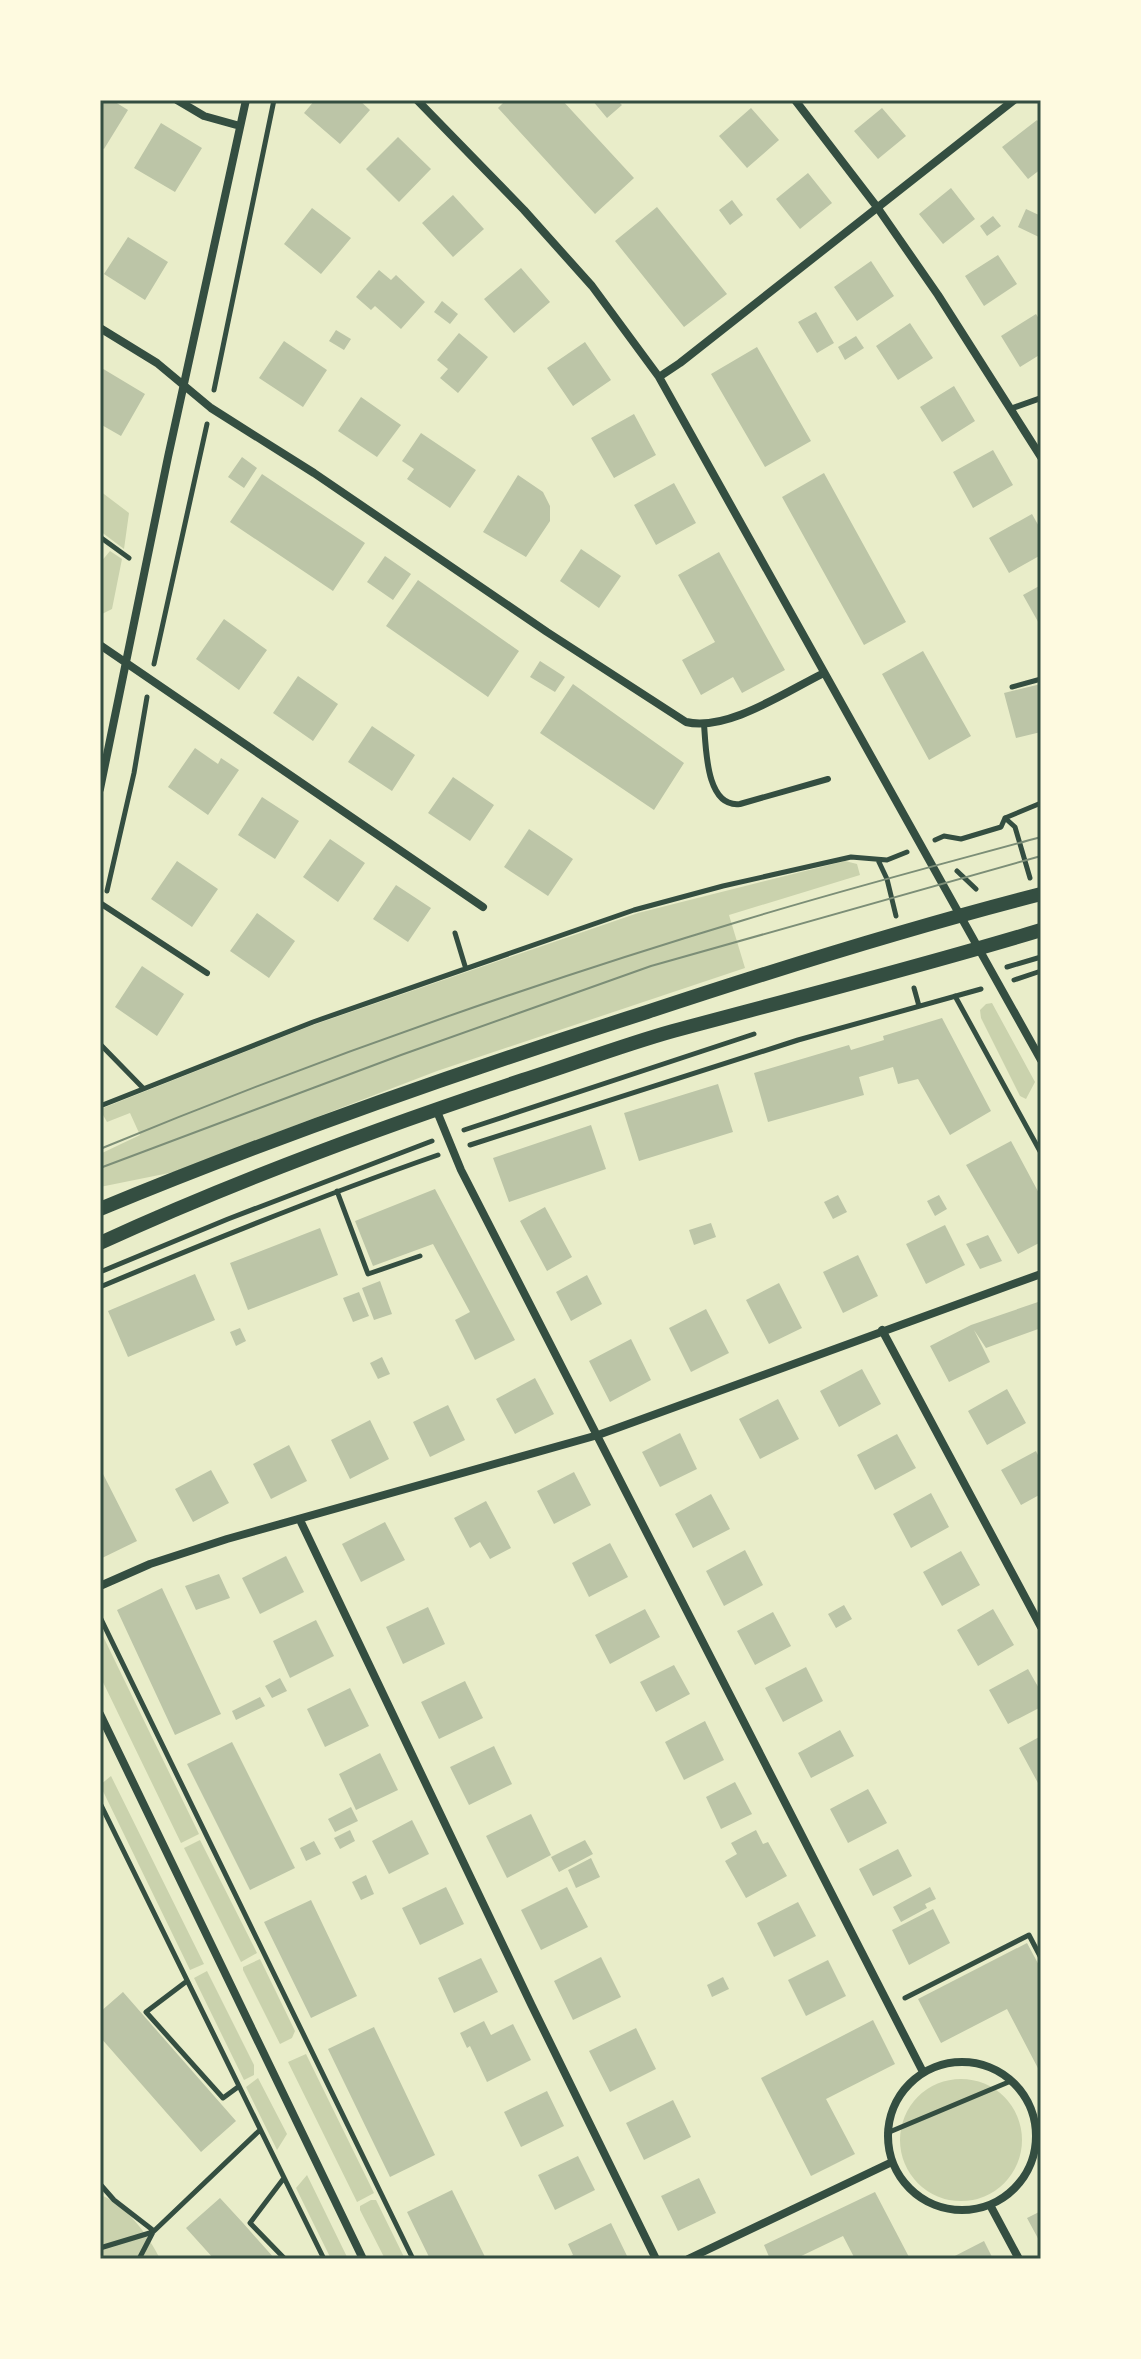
<svg xmlns="http://www.w3.org/2000/svg" width="1141" height="2359" font-family="Inter,sans-serif">
<style>
.green{fill:#cad2ad}
.building{fill:#bcc5a7}
.lines{fill:none;stroke-linecap:round;stroke-linejoin:round}
.path{stroke:#344e41;stroke-width:5}
.service{stroke:#344e41;stroke-width:6}
.minor{stroke:#344e41;stroke-width:8}
.tertiary{stroke:#344e41;stroke-width:14}
.tram{stroke:#7c8e77;stroke-width:2}
.neatline{fill:none;stroke:#344e41;stroke-width:3}
</style>
<rect width="100%" height="100%" fill="#e9edc9"/>
<!-- green -->
<path class="green" d="M100,491L129,513L124,549L100,531Z
M110,551L122,559L112,609L100,615V563Z
M845,861L857,864L860,875L729,915L745,968L437,1071L174,1172L100,1187V1154L140,1135L130,1113L107,1122L103,1115L100,1116V1110L103,1108L310,1026L638,913Z
M992,1003L1035,1082L1026,1099L1020,1096L981,1018L980,1010L986,1004Z
M100,1630L199,1834L181,1843L100,1676Z
M111,1776L204,1964L190,1970L100,1785Z
M200,1840L257,1953L241,1962L184,1848Z
M260,1959L295,2031L292,2038L280,2044L243,1970V1967Z
M207,1971L254,2065V2075L244,2080L194,1978Z
M306,2054L374,2193L357,2202L288,2062Z
M258,2078L287,2134L277,2150L246,2087Z
M900 2140a61 61 0 1 1 122 0a61 61 0 1 1-122 0Z
M307,2175L348,2259H331L296,2188Z
M100,2195C125,2203 149,2236 160,2259H100Z
M371,2200H376L405,2259H385L360,2210V2206Z"/>
<!-- building -->
<path class="building" d="M100,100H112L128,110L104,149L100,147Z
M315,100H359L370,110L340,144L304,113Z
M506,100H562L634,178L595,214L498,108Z
M592,100H617L622,105L607,118Z
M751,108L779,140L747,168L719,136Z
M882,108L906,136L878,159L854,131Z
M1037,120L1041,125V169L1028,179L1002,147Z
M161,123L202,148L175,192L134,168Z
M398,137L431,169L399,202L366,169Z
M808,173L832,203L800,229L776,199Z
M951,188L975,219L943,244L919,214Z
M453,195L484,229L453,257L422,223Z
M732,200L743,215L730,225L719,210Z
M657,207L727,294L684,327L615,241Z
M312,208L351,238L321,274L284,244Z
M1026,209L1041,216V238L1018,227Z
M993,216L1001,226L987,236L980,226Z
M128,237L168,262L145,300L104,274Z
M998,255L1017,284L984,306L965,276Z
M871,261L894,296L857,321L834,287Z
M521,268L550,302L514,333L484,299Z
M379,270L391,280L396,275L425,302L401,329L375,306L371,310L356,297Z
M442,301L458,314L450,324L434,312Z
M816,312L834,343L817,353L798,322Z
M1036,314L1041,322V354L1020,367L1001,336Z
M910,323L933,358L898,380L876,346Z
M336,330L351,339L344,350L329,341Z
M459,333L488,357L458,393L440,378L448,369L437,360Z
M856,336L864,348L845,360L838,347Z
M284,341L327,370L303,407L259,378Z
M585,342L611,380L573,406L547,368Z
M757,347L811,441L765,467L711,374Z
M100,367L145,394L121,436L100,424Z
M954,386L975,421L942,442L920,407Z
M361,397L401,425L377,457L338,431Z
M634,414L656,455L614,478L591,438Z
M421,433L476,470L450,508L407,479L414,469L402,461Z
M993,450L1013,485L973,508L953,472Z
M242,457L257,468L244,488L228,477Z
M824,473L906,622L864,645L782,497Z
M262,474L365,543L333,591L230,522Z
M518,475L543,492L550,506V521L526,557L483,532Z
M674,483L696,523L656,545L634,505Z
M1032,514L1041,530V555L1009,573L989,538Z
M581,549L621,576L599,608L560,581Z
M719,552L785,670L742,693L733,677L701,695L682,660L715,642L678,575Z
M385,556L411,574L393,600L367,582Z
M418,580L519,651L488,697L386,626Z
M1041,585V627L1023,595Z
M224,619L267,650L239,690L196,659Z
M923,651L971,736L929,760L882,674Z
M540,661L565,677L555,692L530,677Z
M298,676L338,704L313,741L273,713Z
M573,684L684,763L654,810L540,733Z
M1041,684V732L1016,738L1004,693Z
M372,726L415,755L392,791L348,762Z
M195,748L218,764L221,758L239,770L208,815L168,787Z
M453,777L494,805L470,841L428,813Z
M262,797L299,821L275,859L238,835Z
M529,829L573,859L548,896L504,867Z
M330,839L365,863L338,902L303,877Z
M177,861L218,889L192,927L151,899Z
M396,885L431,908L408,942L373,919Z
M257,913L295,941L269,978L230,951Z
M142,966L184,994L157,1036L115,1007Z
M942,1018L991,1111L950,1135L918,1079L898,1084L893,1067L859,1077L864,1095L768,1122L754,1073L849,1045L851,1050L884,1040L883,1036Z
M718,1084L733,1132L639,1161L624,1113Z
M591,1125L606,1169L509,1202L493,1158Z
M1011,1141L1041,1197V1242L1018,1254L966,1165Z
M435,1189L515,1340L475,1360L455,1320L470,1312L433,1244L373,1266L355,1221Z
M838,1195L847,1212L833,1219L824,1202Z
M939,1195L947,1209L935,1216L927,1201Z
M545,1207L572,1257L547,1271L520,1221Z
M711,1223L716,1237L694,1245L689,1230Z
M945,1225L965,1265L926,1284L906,1244Z
M320,1228L338,1275L248,1310L230,1263Z
M988,1235L1002,1261L980,1269L966,1244Z
M858,1255L878,1296L843,1313L823,1272Z
M195,1274L215,1320L128,1357L108,1311Z
M587,1275L602,1304L571,1321L556,1292Z
M380,1281L392,1314L374,1320L362,1288Z
M779,1283L802,1328L769,1344L746,1300Z
M359,1292L369,1316L353,1322L343,1298Z
M1041,1301V1328L986,1348L974,1330L990,1362L949,1382L930,1346L971,1325Z
M706,1309L729,1353L691,1372L669,1328Z
M240,1328L246,1341L236,1346L230,1332Z
M631,1339L651,1380L610,1402L589,1361Z
M382,1357L390,1374L378,1379L370,1363Z
M862,1369L881,1404L839,1427L820,1391Z
M535,1378L554,1414L515,1434L496,1399Z
M1007,1389L1026,1423L987,1445L968,1411Z
M778,1399L799,1439L760,1459L739,1419Z
M448,1405L465,1440L430,1457L413,1422Z
M370,1420L389,1459L350,1479L331,1440Z
M680,1433L697,1469L660,1487L642,1452Z
M897,1434L916,1468L875,1490L857,1455Z
M289,1445L307,1481L271,1499L253,1464Z
M1036,1451L1041,1461V1494L1021,1505L1001,1470Z
M100,1468L137,1541L100,1559Z
M211,1470L229,1503L193,1522L175,1489Z
M574,1472L591,1505L554,1524L537,1491Z
M931,1493L949,1527L911,1548L893,1514Z
M711,1494L730,1529L693,1548L675,1514Z
M486,1501L511,1548L490,1559L480,1542L470,1548L454,1518Z
M385,1522L405,1560L361,1582L342,1544Z
M610,1543L628,1577L589,1597L572,1563Z
M745,1550L763,1585L724,1606L706,1571Z
M961,1551L980,1585L942,1606L923,1572Z
M286,1556L304,1592L260,1614L242,1578Z
M219,1574L230,1598L196,1610L185,1586Z
M162,1588L221,1714L175,1735L117,1610Z
M844,1605L852,1619L836,1628L828,1614Z
M428,1607L445,1644L403,1664L386,1627Z
M645,1609L660,1637L610,1664L595,1635Z
M993,1609L1014,1645L978,1666L957,1630Z
M773,1612L791,1646L755,1665L737,1631Z
M316,1620L334,1656L290,1678L273,1641Z
M674,1665L690,1694L656,1712L640,1682Z
M806,1667L823,1701L783,1722L765,1688Z
M1028,1669L1041,1692V1707L1008,1724L989,1690Z
M280,1678L287,1691L272,1698L265,1686Z
M465,1681L483,1718L439,1739L421,1702Z
M350,1688L369,1726L325,1747L307,1709Z
M260,1697L265,1706L236,1720L232,1711Z
M705,1721L724,1760L684,1780L665,1742Z
M840,1730L854,1756L811,1778L798,1753Z
M1041,1736V1782L1038,1783L1019,1748Z
M232,1742L295,1868L250,1890L187,1764Z
M494,1746L512,1784L469,1805L450,1767Z
M380,1753L398,1790L356,1810L339,1774Z
M735,1782L752,1814L721,1829L706,1797Z
M868,1789L887,1823L848,1843L830,1809Z
M351,1807L358,1821L335,1832L328,1819Z
M531,1814L551,1855L507,1878L486,1836Z
M412,1820L429,1854L389,1874L372,1841Z
M350,1830L355,1841L340,1849L334,1838Z
M756,1830L763,1844L768,1842L787,1876L746,1898L725,1861L737,1854L731,1843Z
M585,1840L593,1854L559,1872L551,1857Z
M314,1841L321,1854L306,1861L300,1848Z
M898,1849L912,1876L873,1896L859,1869Z
M591,1858L600,1877L576,1888L568,1870Z
M366,1875L374,1894L361,1900L352,1882Z
M446,1887L464,1924L420,1945L402,1908Z
M567,1887L588,1927L541,1950L521,1910Z
M930,1887L936,1899L925,1904L927,1908L901,1922L893,1907Z
M311,1900L357,1996L311,2018L264,1922Z
M798,1902L816,1936L774,1957L757,1923Z
M933,1909L950,1943L909,1965L892,1930Z
M1027,1943L1041,1969V2074L1007,2009L941,2043L918,1999Z
M601,1957L621,1997L573,2020L554,1981Z
M481,1958L498,1992L454,2013L438,1978Z
M828,1960L846,1996L806,2016L788,1980Z
M723,1977L729,1989L712,1997L707,1985Z
M123,1992L236,2121L201,2152L100,2037V2012Z
M873,2020L895,2064L826,2099L855,2154L811,2176L761,2078Z
M484,2021L491,2035L513,2024L531,2060L487,2082L470,2046L467,2048L460,2033Z
M374,2027L435,2155L390,2177L328,2049Z
M636,2028L656,2069L610,2092L589,2051Z
M547,2091L564,2126L521,2147L504,2112Z
M673,2100L691,2137L644,2160L626,2123Z
M578,2156L595,2190L555,2210L538,2175Z
M699,2178L716,2213L678,2231L661,2196Z
M452,2190L486,2259H430L407,2212Z
M875,2192L910,2259H855L843,2236L795,2259H770L764,2245Z
M220,2198L243,2223L275,2259H214L186,2228Z
M1041,2211V2244L1027,2218Z
M611,2223L628,2258L564,2259L573,2255L568,2244Z
M984,2241L993,2259H949Z"/>
<g class="lines">
<!-- path -->
<path class="path" d="M214,390L274,100
M100,537L129,558
M154,664L207,424
M1012,687L1041,679
M1005,818L1015,827L1030,878
M935,840L944,836L961,839L1001,827L1005,818L1041,803
M878,860L887,879L896,916
M957,871L976,889
M107,891L134,773L147,697
M455,933L465,966
M1007,967L1041,957
M1014,980L1041,971
M914,988L919,1006
M955,996L1041,1153
M100,1044L143,1088
M100,1106L313,1022L634,910L723,886L851,857L887,860L907,852
M464,1130L754,1034
M470,1145L798,1040L981,989
M337,1191L368,1274L420,1256
M100,1272L228,1219L432,1141
M100,1287C212,1240 323,1195 438,1155
M100,1617L413,2259
M100,1803L324,2259
M187,1981L146,2012L223,2098L238,2087
M905,1998L1029,1935L1041,1958
M887,2133L1011,2081
M284,2178L250,2223L285,2259
M100,2184L114,2200L154,2231L260,2130
M100,2248L153,2232
M139,2259L153,2232"/>
<!-- service -->
<path class="service" d="M1010,409L1041,398
M704,724C706,749 706,808 740,804L828,779
M100,903L207,973"/>
<!-- minor -->
<path class="minor" d="M177,100L204,116L240,126
M417,100L524,210L592,286L659,377L1041,1060
M795,100L877,207L938,295L1041,457
M100,328L157,363L211,408L314,473L547,632L686,722C727,732 787,691 824,673
M659,377L680,363L1014,100
M100,645L483,907
M100,789L168,457L246,100
M436,1109L461,1170L923,2072
M882,1330L1041,1627
M300,1520L531,2004L656,2259
M100,1586L150,1564L227,1539L598,1435L1041,1274
M100,1714L363,2259
M888 2136a74 74 0 1 1 148 0a74 74 0 1 1-148 0Z
M990,2205L1019,2259
M688,2259L892,2162"/>
<!-- tertiary -->
<path class="tertiary" d="M100,1209C279,1135 462,1071 647,1012C777,969 908,928 1041,894
M100,1243C239,1179 378,1128 523,1080C573,1064 623,1045 673,1031C796,998 919,967 1041,930"/>
<!-- tram -->
<path class="tram" d="M100,1149C308,1063 528,985 744,920C842,890 942,864 1041,837
M100,1168L401,1055L651,966L1041,856"/>
</g>
<!-- border -->
<rect width="1141" height="2359" fill="none" stroke="#fefae0" stroke-width="204"/>
<rect x="102" y="102" width="937" height="2155" class="neatline"/>
</svg>
